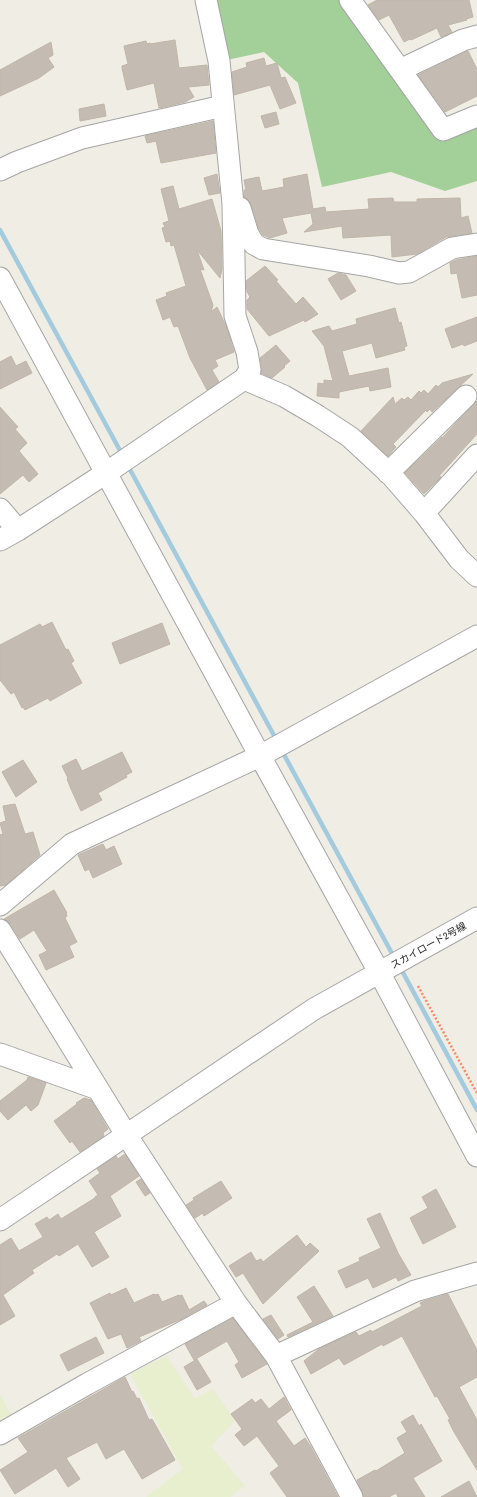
<svg xmlns="http://www.w3.org/2000/svg" width="477" height="1497" font-family="'Archivo Narrow','Noto Sans JP',sans-serif">
<style>
.farmland{fill:#e8efcf}
.forest{fill:#a2d098}
.lines{fill:none;stroke-linecap:round;stroke-linejoin:round}
.stream{stroke:#a4cade;stroke-width:4.5}
.building{fill:#c4bcb3;stroke:#c1b5a6}
.minor-casing{stroke:#a5a5a5;stroke-width:23}
.path{stroke:#fc8968;stroke-width:2.5;stroke-dasharray:2 2;stroke-linecap:butt}
.minor{stroke:#fff;stroke-width:21}
.labels{text-anchor:middle;stroke-width:3;stroke-linejoin:round;paint-order:stroke}
.street-label{font-size:10px;fill:#1e1e1e;stroke:#fff}
</style>
<rect width="100%" height="100%" fill="#efede4"/>
<!-- farmland -->
<path class="farmland" d="M167,1356L195,1399L213,1389L235,1421L211,1446L245,1486L230,1497H146L183,1469L130,1374Z
M0,1394L14,1420L0,1428Z"/>
<!-- forest -->
<path class="forest" d="M209,0H342L441,140L477,125V181L445,191L391,172L322,187L298,83L264,52L222,61Z"/>
<g class="lines">
<!-- stream -->
<path class="stream" d="M0,230L123,456
M127,464L277,741
M282,751L395,959
M400,967L477,1110"/>
</g>
<!-- building -->
<path class="building" d="M377,0H469L473,17L466,19L467,20L448,25L452,32L441,37L437,28L411,40L410,39L404,42L389,15L379,20L368,5Z
M175,40L179,68L207,65L209,85L188,87L194,97L185,102L159,108L154,83L127,90L122,68V66L128,64L124,46L146,41L147,44L150,43V44Z
M51,42L53,55L48,58L54,67L39,78L0,96V70Z
M468,51L477,69V96L445,112L418,75Z
M264,58L266,66L277,63L281,78L285,77L296,103L280,109L270,85L234,95L232,72L247,67L246,63Z
M104,104L106,116L80,121L79,109Z
M276,112L279,124L265,128L261,116Z
M213,121L216,153L161,163L156,141L147,143L145,136Z
M217,174L220,193L209,195L204,178Z
M307,174L313,209L325,207L326,212L369,209L368,199L393,198L394,202H417V199L460,198L461,218L468,216L472,233L446,237L417,254L392,257L391,235L343,238L342,226L304,232L313,224L311,213L282,218L287,233L270,238L263,235L259,229L251,204L248,200L244,197V190H246L244,180L259,177L262,191L284,187L283,179Z
M173,186L179,209L212,199L221,231L222,269L220,278L197,250L204,270L200,269L213,305L211,312L217,307L226,326L234,352L215,360L218,366L212,370L219,382L207,390L190,358L178,326L174,327L170,317L163,320L156,300L167,296L166,293L186,286L174,245L171,246L170,241L166,242L162,228L165,227L163,223L169,221L161,189Z
M477,256V295L462,298L457,273L451,274L450,263L456,260Z
M265,266L278,280L276,281L296,304L303,297L318,314L305,322L304,320L269,336L247,309V300L250,297L247,292L246,281Z
M338,273L346,275L356,291L341,300L328,279Z
M395,308L399,323L401,322L407,346L404,347L405,350L376,358L372,343L342,351L349,376L388,368L391,387L370,391L369,386L339,392V398L317,396L318,383L324,384V380L333,381L324,346L312,331L329,326L332,331L357,324L356,319Z
M477,317V341L464,346L463,344L452,348L445,329Z
M276,345L290,361L284,366L285,367L272,378L261,373L262,368L260,358Z
M11,356L16,366L26,361L32,373L0,389V362Z
M473,374L432,412L430,409L427,412L426,410L393,444L396,447L388,456L361,431L393,397L395,404L402,398L404,400L408,397L411,400L419,391L421,393L424,390L428,394L436,385L438,387L442,383Z
M477,401V434L439,476L441,477L424,494L405,473L442,437V438Z
M0,407L18,427L15,429L27,443L19,451L38,474L29,482L23,475L0,494Z
M52,622L66,650L68,649L74,661L71,663L82,683L50,701L48,698L25,710L23,707L22,708L14,692L11,694L0,680V645L40,624L42,627Z
M162,623L170,644L120,664L112,643Z
M122,752L132,772L126,775L127,777L98,793L102,800L81,811L71,789L67,779L68,778L62,766L76,759L82,771Z
M23,760L37,782L16,797L2,772Z
M15,804L25,834L33,832L40,855L6,885L0,886V835L3,834L0,823L6,821L3,806Z
M103,844L106,850L114,846L122,864L93,878L89,869L85,871L78,855Z
M54,890L67,913L66,914L67,916L65,918L77,942L69,946L74,957L46,970L39,955L47,951L34,930L20,939L10,924L4,919Z
M28,1077L46,1083L38,1105L31,1111L26,1105L8,1120L0,1111V1101L27,1080Z
M84,1098L91,1100L108,1129L103,1133L104,1136L80,1152L72,1141L70,1143L54,1121L77,1104L76,1103Z
M125,1154L139,1176L110,1196L121,1216L94,1232L109,1257L92,1267L78,1244L59,1256L57,1254L32,1270L34,1273L3,1295L15,1316L0,1325V1245L11,1238L19,1251L43,1237L35,1224L47,1217L49,1220L58,1214L61,1219L95,1198V1197L98,1195L89,1181L100,1173L97,1169L116,1156L118,1159Z
M141,1179L150,1193L145,1196L136,1182Z
M221,1181L232,1198L204,1216L203,1213L195,1218L186,1205L194,1200L193,1198Z
M436,1189L456,1227L423,1244L410,1218L428,1208L422,1197Z
M380,1213L398,1253L411,1275L398,1281L396,1277L373,1288L368,1278L346,1288L338,1271L360,1261L359,1258L381,1248L367,1219Z
M297,1235L306,1247L310,1243L319,1251L263,1304L243,1273L236,1277L229,1266L251,1252L256,1261L261,1259L263,1262Z
M314,1286L333,1316L288,1337L287,1335L313,1322L297,1297Z
M126,1288L134,1303L154,1294L155,1295L158,1294L162,1302L179,1295L180,1296L182,1295L189,1310L204,1301L207,1305L182,1319L139,1337L141,1341L127,1348L121,1334L108,1339L90,1303L110,1293L111,1295Z
M448,1294L477,1350V1377L459,1387L477,1420V1470L454,1432L448,1420L450,1419L437,1396L435,1397L402,1336L383,1346L382,1344L344,1365L339,1358L311,1374L304,1361L319,1349L356,1332L359,1336L371,1330L372,1332L422,1306L420,1303L424,1301Z
M271,1315L284,1335L278,1339L263,1319Z
M233,1318L267,1364L242,1378L235,1365L239,1362L227,1341L194,1360L185,1344Z
M96,1337L104,1353L68,1371L60,1355Z
M197,1359L211,1382L197,1390L184,1367Z
M125,1377L132,1392L133,1391L137,1399L139,1398L149,1420L152,1419L175,1460L142,1479L124,1449L106,1459L97,1442L66,1458L80,1479L68,1487L56,1468L15,1494L0,1470L28,1452L18,1438Z
M284,1397L291,1410L276,1421L294,1446L305,1438L311,1447L338,1497H287L270,1473L279,1466L257,1436L244,1446L235,1435L242,1429L231,1414L252,1399L255,1403L261,1399L269,1409Z
M413,1415L419,1426L421,1424L442,1461L413,1478L425,1497H398L396,1493L389,1497H364L357,1480L375,1470L376,1471L405,1453L397,1438L407,1432L401,1422Z
M469,1481L477,1497H441Z"/>
<g class="lines">
<!-- minor casing -->
<g class="minor-casing">
<path id="minor" d="M350,0L443,130L477,116
M400,70L463,40L477,36
M0,170L17,162L82,138L223,106
M240,208L248,234L254,244L263,249L369,266L399,273L409,272L452,248L477,244
M0,278L260,756L379,972L477,1156
M244,379L284,396L318,416L350,437L391,475L424,513L459,559L477,576
M388,473L466,396
M0,509L18,530
M424,513L477,455
M0,540L18,530L106,473L244,379L250,370L247,352L235,316L233,204L219,61L206,0
M0,905L72,844L260,756L477,636
M0,930L127,1136L236,1303L276,1356L352,1497
M0,1054L98,1089
M0,1220L314,1009L477,918
M276,1356L415,1291L477,1273
M0,1434L87,1384L236,1303"/>
</g>
<!-- path -->
<path class="path" d="M418,986L477,1093"/>
<!-- minor -->
<use href="#minor" class="minor"/>
</g>
<g class="labels">
<!-- street labels -->
<g class="street-label">
<text transform="translate(428 945) rotate(-29)" y="4">スカイロード2号線</text>
</g>
</g>
</svg>
